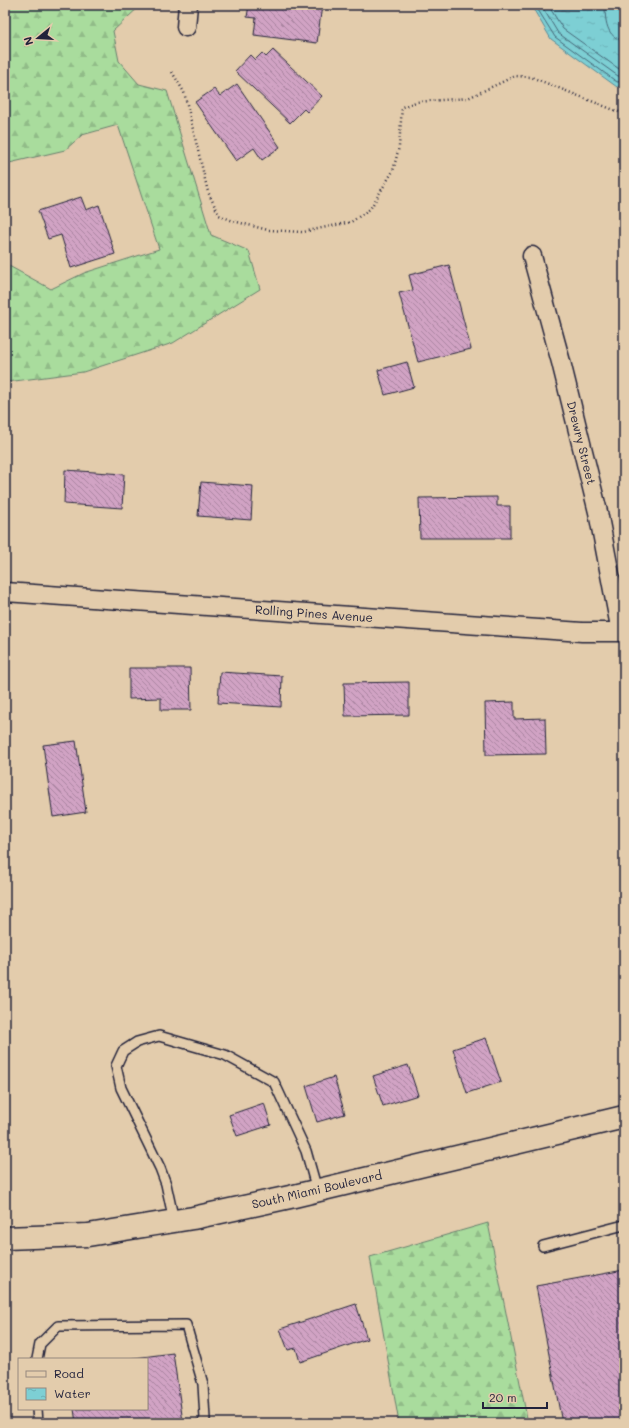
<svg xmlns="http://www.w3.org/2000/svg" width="629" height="1428" font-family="Mali,sans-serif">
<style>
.forest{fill:url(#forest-firs);stroke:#667f6c}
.water{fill:url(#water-ripples);stroke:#598a97}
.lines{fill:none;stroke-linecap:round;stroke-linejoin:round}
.shore{stroke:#466778;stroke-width:1}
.building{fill:url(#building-back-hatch);stroke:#22223b}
.lane-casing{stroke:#22223b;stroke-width:12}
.street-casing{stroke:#22223b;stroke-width:21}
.primary-casing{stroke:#22223b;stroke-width:25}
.path{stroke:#22223b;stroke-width:2.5;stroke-dasharray:1 3;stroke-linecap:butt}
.lane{stroke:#e3ccac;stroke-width:9}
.street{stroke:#e3ccac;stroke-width:18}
.primary{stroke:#e3ccac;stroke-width:22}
.labels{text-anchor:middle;stroke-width:3;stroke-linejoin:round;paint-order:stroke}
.street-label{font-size:12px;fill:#22223b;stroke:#e3ccac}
</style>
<defs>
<pattern id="forest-firs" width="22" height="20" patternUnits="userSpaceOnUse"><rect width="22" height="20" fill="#a9dc9d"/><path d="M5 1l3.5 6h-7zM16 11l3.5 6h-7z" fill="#91bc88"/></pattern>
<pattern id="water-ripples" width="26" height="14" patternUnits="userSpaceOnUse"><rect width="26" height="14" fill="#7dcfd4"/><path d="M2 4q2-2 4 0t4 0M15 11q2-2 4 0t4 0" fill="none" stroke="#6cb1b7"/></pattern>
<pattern id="building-back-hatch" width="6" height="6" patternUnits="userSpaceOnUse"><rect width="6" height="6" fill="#d1a3c4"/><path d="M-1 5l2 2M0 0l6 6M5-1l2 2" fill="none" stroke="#a984a0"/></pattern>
</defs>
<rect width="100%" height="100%" fill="#e3ccac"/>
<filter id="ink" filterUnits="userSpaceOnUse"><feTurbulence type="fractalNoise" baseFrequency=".025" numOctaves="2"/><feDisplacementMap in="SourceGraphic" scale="8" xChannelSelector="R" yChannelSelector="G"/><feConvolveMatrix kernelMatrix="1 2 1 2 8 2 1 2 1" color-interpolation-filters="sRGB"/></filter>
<g filter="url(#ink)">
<!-- forest -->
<path class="forest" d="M5,5H141L113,31L119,61L139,84L167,91L211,235L249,251L260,289L173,343L83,372L7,382L5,364V267L9,266L51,289L84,273L159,249L118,125L82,135L65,150L5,164Z
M488,1223L528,1423H399L370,1257Z"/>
<!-- water -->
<path class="water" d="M531,5H620L624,37V84L617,87L551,39Z"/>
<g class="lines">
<!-- shore -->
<path class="shore" d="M535,5L555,37L617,82L624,81
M541,5L558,33L618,76H624
M548,5L563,29L619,69L624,70
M605,5C605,19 606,39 624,40"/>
</g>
<!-- building -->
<path class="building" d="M249,5H322L317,43L254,35L256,18L247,17Z
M273,50L322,96L307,112L304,109L290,123L235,71L250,55L255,60L262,53L266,57Z
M237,84L280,147L262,160L254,148L236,161L195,102L214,89L220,96Z
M81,197L86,210L99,205L115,254L71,268L61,235L48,239L38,211Z
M449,265L471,349L418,362L399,293L413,290L409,275Z
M407,362L414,387L385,395L378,370Z
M65,470L124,474L122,508L64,504Z
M201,482L253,486L251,520L198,516Z
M497,497V506H510V538H420L419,498Z
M129,668H190L191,710H161V698L129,699Z
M220,672L282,676L281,707L218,703Z
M409,682V715L345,716L344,683Z
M514,702V719L545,718L546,754L486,755L485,703Z
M76,741L86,812L53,817L43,745Z
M486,1038L501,1082L467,1093L453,1049Z
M408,1065L418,1095L383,1106L373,1076Z
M334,1077L345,1114L317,1122L306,1086Z
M264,1103L271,1125L237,1136L229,1115Z
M624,1270V1423H562L536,1286Z
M356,1304L367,1339L300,1362L296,1348L288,1350L280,1329Z
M173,1353L183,1422L76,1423L74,1409H147V1359H127Z"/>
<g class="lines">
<!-- lane casing -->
<g class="lane-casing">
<path id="lane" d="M174,1221L166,1184L160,1168L121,1088L116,1066L123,1051L137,1042L159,1036L225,1055L274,1082L306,1151L317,1190
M543,1246L624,1225
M37,1359L40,1344L58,1326L186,1325L203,1384L205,1419L202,1423
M37,1409L38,1423"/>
</g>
<!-- street casing -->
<g class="street-casing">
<path id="street" d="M186,27L188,5
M532,256L561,362L598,512L621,632
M5,592L582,632H624"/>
</g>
<!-- primary casing -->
<g class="primary-casing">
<path id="primary" d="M5,1238L88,1235L193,1218L290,1197L624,1117"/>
</g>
<!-- path -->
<path class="path" d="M172,72L184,92L208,192L219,215L233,221L268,230L303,232L351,222L370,209L393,171L399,147L402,107L416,102L468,98L515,76L531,77L624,114"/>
<!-- lane -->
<use href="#lane" class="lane"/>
<!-- street -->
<use href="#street" class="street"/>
<!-- primary -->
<use href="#primary" class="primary"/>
</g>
</g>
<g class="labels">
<!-- street labels -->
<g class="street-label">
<text transform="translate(581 443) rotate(76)" y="4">Drewry Street</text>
<text transform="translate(314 614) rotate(4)" y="4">Rolling Pines Avenue</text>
<text transform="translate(317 1190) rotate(-13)" y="4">South Miami Boulevard</text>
</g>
</g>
<!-- margin -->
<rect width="629" height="1428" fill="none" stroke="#e3ccac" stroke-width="20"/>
<rect x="10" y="10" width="609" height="1408" fill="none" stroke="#22223b" stroke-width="1.5" filter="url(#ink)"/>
<!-- legend -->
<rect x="18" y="1358" width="130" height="52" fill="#e3ccac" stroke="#96887f"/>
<rect x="26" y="1371" width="20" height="6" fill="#e3ccac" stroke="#96887f"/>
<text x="54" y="1378" font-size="12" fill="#22223b">Road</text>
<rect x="26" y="1388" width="20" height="12" fill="url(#water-ripples)" stroke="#96887f"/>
<text x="54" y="1398" font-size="12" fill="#22223b">Water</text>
<!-- north arrow -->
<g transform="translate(38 38) rotate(252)" stroke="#e3ccac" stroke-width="3" paint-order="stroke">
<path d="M0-3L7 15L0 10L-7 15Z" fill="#22223b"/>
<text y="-6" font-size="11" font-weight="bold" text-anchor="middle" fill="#22223b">N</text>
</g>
<!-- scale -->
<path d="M483 1402v6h64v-6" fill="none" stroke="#22223b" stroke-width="2"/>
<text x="489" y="1402" font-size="12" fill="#22223b" stroke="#e3ccac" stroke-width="3" paint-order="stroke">20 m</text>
</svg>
